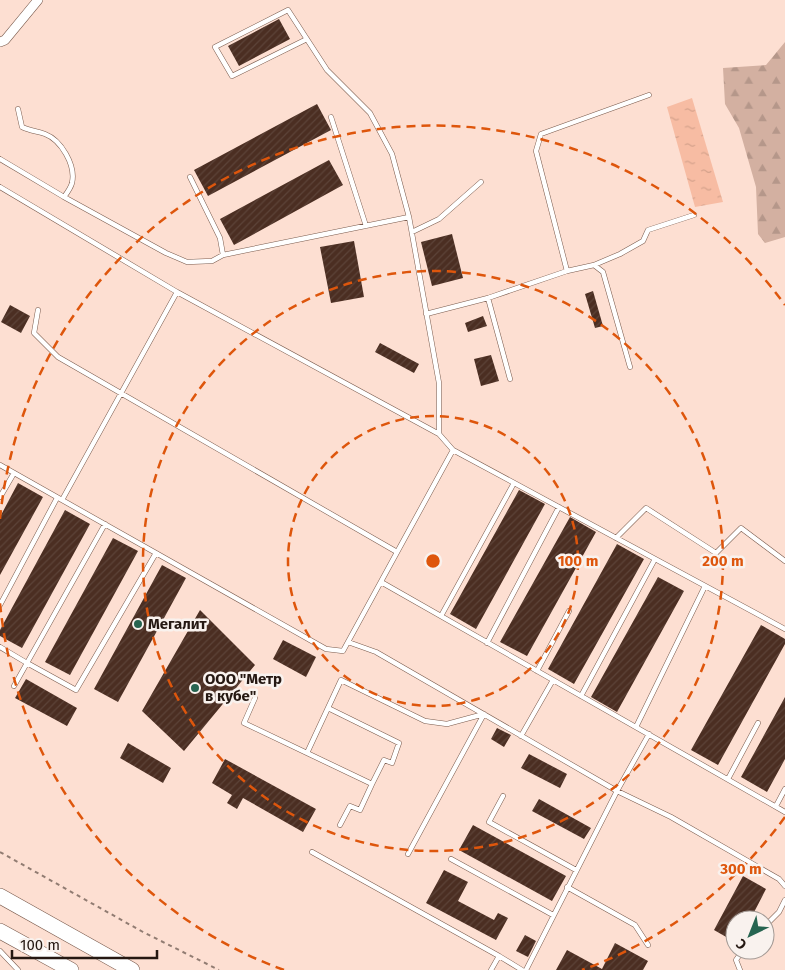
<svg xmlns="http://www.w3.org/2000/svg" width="785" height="970" font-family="'Fira Sans',sans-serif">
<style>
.forest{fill:url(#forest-firs)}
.water{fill:url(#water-ripples)}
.building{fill:url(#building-hatch)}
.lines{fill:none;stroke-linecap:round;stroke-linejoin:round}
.service-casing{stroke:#7a5b4d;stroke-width:5.5}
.minor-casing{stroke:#7a5b4d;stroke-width:10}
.trunk-casing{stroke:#7a5b4d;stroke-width:16}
.path{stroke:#917c72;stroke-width:2;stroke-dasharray:4 4;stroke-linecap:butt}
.service{stroke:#fff;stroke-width:4.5}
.minor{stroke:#fff;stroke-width:9}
.trunk{stroke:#fff;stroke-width:15}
.ring{fill:none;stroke:#de560c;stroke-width:2.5;stroke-dasharray:9 6}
.poi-dot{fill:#266450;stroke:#f9f2ee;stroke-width:2}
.labels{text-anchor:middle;stroke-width:5;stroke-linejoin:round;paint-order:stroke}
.poi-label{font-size:15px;font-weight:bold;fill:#251812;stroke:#f9f2ee;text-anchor:start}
.centre{fill:#de560c;stroke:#f9f2ee;stroke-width:2.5}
.ring-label{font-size:15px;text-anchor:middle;font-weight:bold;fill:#de560c;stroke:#f9f2ee;stroke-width:5;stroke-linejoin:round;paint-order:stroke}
</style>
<defs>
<pattern id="forest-firs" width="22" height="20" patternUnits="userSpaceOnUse" patternTransform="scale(1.25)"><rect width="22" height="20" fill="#d3b0a1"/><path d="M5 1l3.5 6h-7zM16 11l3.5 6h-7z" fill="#b5978a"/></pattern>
<pattern id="water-ripples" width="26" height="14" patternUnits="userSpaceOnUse" patternTransform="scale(1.25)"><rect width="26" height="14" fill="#f7bca3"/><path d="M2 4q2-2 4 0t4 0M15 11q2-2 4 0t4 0" fill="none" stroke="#d4a18b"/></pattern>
<pattern id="building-hatch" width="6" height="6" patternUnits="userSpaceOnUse" patternTransform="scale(1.25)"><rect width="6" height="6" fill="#4b2e22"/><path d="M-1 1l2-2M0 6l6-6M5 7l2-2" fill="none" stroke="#5c4338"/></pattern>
</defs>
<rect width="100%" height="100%" fill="#fddfd2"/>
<!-- forest -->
<path class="forest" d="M785,42V237L765,243L758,234L756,187L739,128L725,104L723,68L766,65Z"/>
<!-- water -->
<path class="water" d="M692,98L723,202L695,207L667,107Z"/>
<!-- building -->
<path class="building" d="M279,19L290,39L239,66L228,46Z
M317,104L331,130L208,196L194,170Z
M329,160L343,185L234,245L220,219Z
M452,234L463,278L432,286L421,242Z
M354,241L364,297L331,303L320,247Z
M593,291L603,326L595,328L585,294Z
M10,305L30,316L21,333L1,322Z
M483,316L487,326L468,332L465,323Z
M380,343L419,364L414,373L375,352Z
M491,355L499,381L481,386L474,359Z
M18,483L43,497L0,575V517Z
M519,490L545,504L476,629L450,614Z
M65,510L90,524L22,648L0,636V630Z
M570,517L596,532L527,656L500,642Z
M113,538L138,551L70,675L45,662Z
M617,544L644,559L574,684L548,669Z
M162,565L186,578L118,702L94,689Z
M658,577L684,591L617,712L591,697Z
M200,610L255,665L184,751L142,711Z
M761,625L785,639V644L718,765L691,750Z
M283,640L316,657L306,677L273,659Z
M26,679L77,708L67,726L15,698Z
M785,697V759L767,792L741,777Z
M497,728L511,735L504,747L491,739Z
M128,743L171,768L163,783L120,758Z
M529,754L567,774L560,788L521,768Z
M225,759L316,809L303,832L243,798L237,809L227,803L232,795L212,783Z
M539,799L591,828L584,839L532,811Z
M473,825L566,876L552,901L459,850Z
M444,870L468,882L458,901L494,920L498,913L508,918L496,940L426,903Z
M743,876L766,889L750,920H735V942L714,930Z
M525,935L536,941L528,957L516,951Z
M615,943L648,961L643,970H556L567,950L602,969Z"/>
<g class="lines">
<!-- service casing -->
<g class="service-casing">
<path id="service" d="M331,117L366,226
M0,159L64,197C67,193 71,187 72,183C76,165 61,140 45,134C37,131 30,131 22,127L18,109
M0,187L177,292L62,500
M64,197L166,253L187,262L212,261L223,255L220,238L190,177
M412,232L439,219L481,182
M223,255L409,217L392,154L370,113L327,70L288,10L215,47L232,76L307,39
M594,265L620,254L643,241L648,230L694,215
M567,271L594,265L603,272L630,367
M177,292L439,434
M488,298L510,379
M38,310L34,333L58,357L397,552
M426,314L488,298L567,271L536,151L541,134L649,95
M453,450L785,629
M0,465L326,649L343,651L453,450L439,434V383L409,217
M0,497L14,473
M105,524L27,663L76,690L156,553
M616,538L646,508L716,553L741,528L785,561
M381,582L785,812
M0,605L57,498
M441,616L514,483
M348,642L376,652L617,791L671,817L779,879L785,886
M487,643L559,507
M0,647L27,663L14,686
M537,671L569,611
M581,696L655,559
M255,698L244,723L307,753
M328,708L399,743L392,763L384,760L372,784
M636,727L705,586
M521,736L553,680
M728,779L758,723
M503,796L489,822L576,870
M776,806L785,789
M340,825L350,806L360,810L372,784L307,753L341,680L425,721L447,724L484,714
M312,852L499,956L491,970
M408,854L484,714
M451,859L553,915
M567,887L635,925L648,945
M765,926L779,912L785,900
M0,951L18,970
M499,956L522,970
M526,970L617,791L649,734
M740,970L736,960L743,950"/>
</g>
<!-- minor casing -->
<g class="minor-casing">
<path id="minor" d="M0,42L5,40L38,0"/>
</g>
<!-- trunk casing -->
<g class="trunk-casing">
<path id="trunk" d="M0,896L132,970
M0,931L71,970"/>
</g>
<!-- path -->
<path class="path" d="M0,852L143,932L219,970"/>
<!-- service -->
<use href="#service" class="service"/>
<!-- minor -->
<use href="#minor" class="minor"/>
<!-- trunk -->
<use href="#trunk" class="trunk"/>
</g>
<!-- distance rings -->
<g class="ring">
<circle cx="433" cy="561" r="145"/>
<circle cx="433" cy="561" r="290"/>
<path d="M785 817A435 435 0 0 1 582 970M284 970A435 435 0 0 1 0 603M0 519A435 435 0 0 1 785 305"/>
</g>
<!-- markers -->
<g class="poi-dot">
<circle cx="138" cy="624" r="5"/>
<circle cx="195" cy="688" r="5"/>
</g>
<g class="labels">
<!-- poi labels -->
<g class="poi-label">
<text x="148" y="629">Мегалит</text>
<text x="205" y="684">ООО "Метр<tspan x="205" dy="17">в кубе"</tspan></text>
</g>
</g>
<circle cx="433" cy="561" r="8" class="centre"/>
<g class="ring-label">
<text x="578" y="566">100 m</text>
<text x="723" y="566">200 m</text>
<text x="741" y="874">300 m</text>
</g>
<!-- north arrow -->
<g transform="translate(750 935) rotate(223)"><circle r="24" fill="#f9f2ee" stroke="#a49b96"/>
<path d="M0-4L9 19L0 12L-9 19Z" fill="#266450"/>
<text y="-8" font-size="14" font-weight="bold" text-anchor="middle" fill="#251812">С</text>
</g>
<!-- scale -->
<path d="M12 950v8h145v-8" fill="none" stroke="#251812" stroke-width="2.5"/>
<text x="20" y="950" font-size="15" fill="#251812" stroke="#f9f2ee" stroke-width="4" paint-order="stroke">100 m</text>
</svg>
